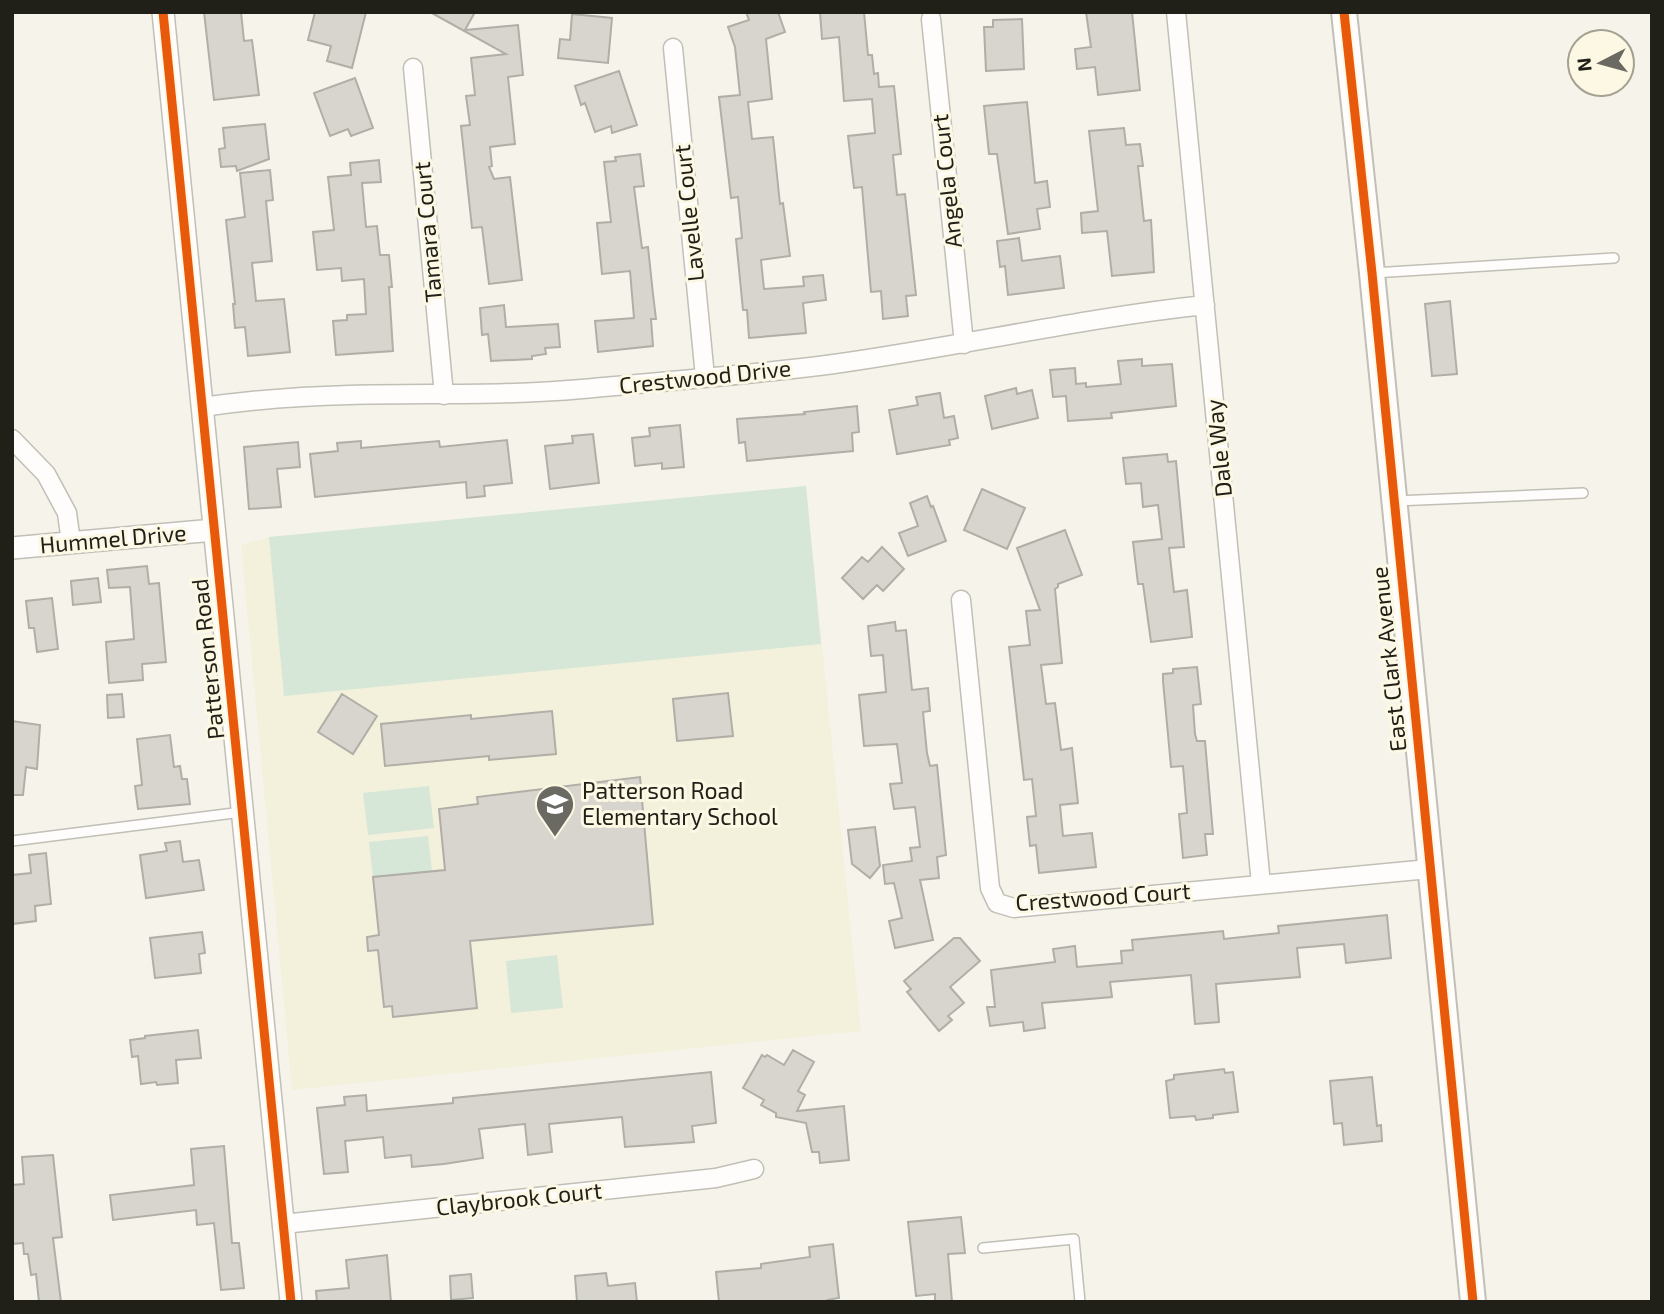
<svg xmlns="http://www.w3.org/2000/svg" width="1664" height="1314" font-family="'Exo 2',sans-serif">
<style>
.built{fill:#f3f0dc}
.green{fill:#d6e7d7}
.building{fill:#d7d5cd;stroke:#b0aea6;stroke-width:2}
.lines{fill:none;stroke-linecap:round;stroke-linejoin:round}
.service-casing{stroke:#c1bfb6;stroke-width:12}
.minor-casing{stroke:#c1bfb6;stroke-width:21}
.tertiary-casing{stroke:#c1bfb6;stroke-width:24}
.secondary-casing{stroke:#c1bfb6;stroke-width:28}
.service{stroke:#fefdfc;stroke-width:9}
.minor{stroke:#fefdfc;stroke-width:18}
.tertiary{stroke:#fefdfc;stroke-width:21}
.secondary{stroke:#fefdfc;stroke-width:24}
.cycleway-casing{stroke:#fcf8e4;stroke-width:13}
.cycleway{stroke:#e8590c;stroke-width:9}
.labels{text-anchor:middle;stroke-width:6;stroke-linejoin:round;paint-order:stroke}
.street-label{font-size:23px;fill:#201f18;stroke:#fcf8e4}
.poi-label{font-size:23px;fill:#201f18;stroke:#fcf8e4;text-anchor:start}
</style>
<rect width="100%" height="100%" fill="#f6f4ea"/>
<!-- built -->
<path class="built" d="M806,486L861,1031L292,1090L241,545L269,537Z"/>
<!-- green -->
<path class="green" d="M806,486L821,644L284,696L269,537Z
M429,786L434,828L368,835L363,793Z
M428,836L432,871L373,877L369,842Z
M557,955L563,1008L511,1013L506,961Z"/>
<!-- building -->
<path class="building" d="M204,12H241L244,41L252,40L259,95L214,100Z
M315,12H366L352,68L327,61L331,46L308,40Z
M430,12H475L465,30L518,25L523,75L508,77L515,144L490,147L492,166L489,167L494,179L510,177L522,280L489,284L482,227L472,228L461,126L470,125L466,96L475,95L471,58L506,54Z
M746,12H778L785,32L766,39L772,99L748,102L752,139L773,137L780,204L783,203L790,256L761,260L764,289L804,286L803,277L823,275L826,300L803,303L806,333L749,338L747,310H743L736,239L742,238L738,197L731,198L719,97L740,95L735,47L728,27L749,20Z
M820,12H864L868,55H872L874,74L878,73L879,87L894,86L901,154L893,155L897,195L905,194L916,295L906,296L908,316L883,319L881,291L871,292L862,187L854,188L848,136L875,133L872,99L844,101L839,37L822,39Z
M1086,12H1132L1140,90L1098,95L1095,67L1077,69L1075,49L1091,47Z
M572,14L612,18L608,63L558,58L560,39L570,40Z
M1022,19L1024,69L986,71L984,27H993V20Z
M619,71L637,125L612,133L611,126L595,132L585,103L581,105L575,86Z
M355,78L373,128L351,136L348,129L330,136L314,93Z
M1027,102L1035,183L1047,181L1050,207L1037,209L1040,229L1008,234L997,154H989L984,106Z
M265,124L269,159L237,171L236,166L221,167L219,149L225,148L223,128Z
M1124,128L1126,145L1140,144L1143,166H1138L1144,221L1151,220L1154,272L1112,276L1107,231L1082,233L1081,213L1098,211L1089,131Z
M640,154L644,186L634,187L642,248L648,247L653,294L656,319H651L653,346L598,352L595,321L634,318L630,271L602,274L597,223L611,222L604,162L616,161L615,157Z
M379,160L381,182L362,183L366,227L377,226L380,255H389L392,287H389L393,351L336,355L333,321L347,320V315L366,314L364,279L342,281L341,268L317,270L313,232L334,230L328,177L351,175L350,163Z
M270,170L273,200L266,201L272,261L252,263L256,301L284,299L290,352L248,356L245,327L235,328L233,304H235L226,220L245,217L240,173Z
M1019,238L1022,261L1060,256L1064,288L1008,295L1005,266L1000,267L997,241Z
M1450,301L1457,374L1432,376L1425,304Z
M504,305L506,327L558,324L560,347L545,348L546,354L532,356V359L491,361L488,334L482,335L480,308Z
M1142,359V366L1172,364L1176,406L1111,413L1112,418L1068,421L1066,396L1053,397L1050,370L1075,368L1076,384L1086,383V387L1121,384L1118,361Z
M1016,388L1017,394L1032,390L1038,418L992,429L985,396Z
M940,393L944,418L954,416L958,438L949,440L950,445L897,454L889,410L918,405L916,397Z
M857,406L859,432L852,433L853,451L747,461L745,442L739,443L737,419L805,414L804,412Z
M680,425L684,467L662,469V463L635,466L632,438L650,436L649,428Z
M593,434L599,483L550,489L545,446L573,443L572,436Z
M507,440L512,483L484,486L485,496L467,498L466,482L315,497L310,454L338,451L337,443L361,441V448L439,441L440,447Z
M298,442L300,467L277,469L281,507L249,509L244,447Z
M1167,454L1168,462L1176,461L1184,547L1169,548L1174,592L1187,590L1192,637L1151,642L1143,584H1138L1133,542L1162,539L1158,505L1143,507L1141,483L1126,484L1123,458Z
M982,489L1025,508L1007,549L964,530Z
M927,496L931,507L933,506L946,541L908,556L899,533L918,526L910,503Z
M1065,530L1082,575L1058,584V587L1055,589L1062,663L1041,665L1046,704L1055,703L1061,750L1072,748L1078,803L1060,805L1063,836L1092,833L1096,867L1039,873L1036,845L1030,846L1027,817L1036,816L1032,779L1024,780L1009,647L1030,645L1026,611L1040,610L1017,548Z
M882,547L904,569L883,591L877,585L863,599L842,578L862,557L868,562Z
M147,566L149,584L159,583L166,662L142,664L143,680L109,683L106,642L134,639L130,587L109,588L107,570Z
M98,578L101,602L73,605L71,581Z
M52,598L58,649L37,652L34,628H29L26,601Z
M895,622L896,631L906,630L912,690L928,688L930,711L923,712L927,753L930,766L937,765L946,855L937,857L939,878L920,880L933,940L895,948L889,921L902,918L894,883L885,884L883,865L912,861L910,848L920,847L915,807L894,809L890,784L902,783L897,744L864,746L859,695L886,692L883,655L871,656L868,626Z
M1197,667L1201,704L1193,705L1195,734L1197,741H1205L1213,834H1205L1207,855L1183,858L1179,814L1187,813L1183,766L1171,767L1163,681V674L1173,673V669Z
M728,693L733,736L677,741L673,699Z
M122,694L124,717L108,718L107,695Z
M342,694L377,716L353,754L318,732Z
M552,711L556,754L489,760V756L385,766L381,724L471,715V719Z
M12,721L40,725L37,769L26,767L23,795H12Z
M170,735L174,767L180,766L182,779H187L190,804L138,809L135,786L142,785L137,739Z
M640,777L653,924L470,941L477,1008L393,1017L392,1006L384,1007L378,950L368,951L367,937L379,935L373,877L445,870L439,809L478,804L477,797Z
M875,827L880,866L870,878L852,864L848,830Z
M180,841L183,862L199,860L204,890L146,898L140,855L167,851L165,843Z
M46,853L51,904L35,906L36,921L12,924V875L31,873L29,855Z
M1387,915L1391,958L1346,963L1344,944L1297,948L1300,977L1216,984L1219,1022L1195,1024L1191,975L1110,982L1112,997L1042,1003L1045,1028L1024,1031L1023,1022L990,1026L987,1007H995L991,970L1055,962L1053,949L1075,946L1077,967L1122,963L1121,951L1133,950L1132,940L1223,931L1224,939L1279,933L1278,926Z
M202,932L205,953L199,954L201,973L155,978L150,938Z
M954,938H960L980,961L950,987L964,1003L948,1016L952,1020L939,1031L907,992L911,989L904,981Z
M198,1030L201,1058L176,1060L178,1083L157,1085L156,1082L141,1084L138,1056L132,1057L130,1040L145,1038V1036Z
M793,1050L814,1062L798,1091L805,1095L797,1111L844,1106L849,1160L820,1163L819,1152H812L806,1123L776,1117V1113L761,1105L764,1100L743,1088L762,1055L765,1057L767,1055L784,1065Z
M1224,1069L1225,1073L1233,1072L1238,1112L1213,1115V1118L1196,1120L1195,1116L1170,1118L1166,1081L1174,1079V1075Z
M711,1072L716,1123L692,1126L694,1142L625,1147L622,1117L590,1120L549,1124L552,1152L528,1155L525,1124L479,1129L483,1158L444,1164L412,1167L411,1155L385,1158L383,1137L345,1141L348,1172L324,1174L317,1108L345,1105L344,1097L366,1095L367,1111L453,1103V1098Z
M1372,1077L1377,1126L1381,1125L1382,1141L1344,1145L1342,1123L1334,1124L1330,1081Z
M224,1146L232,1243H239L244,1288L221,1290L214,1223L197,1225L196,1210L113,1220L110,1195L194,1185L191,1149Z
M53,1155L62,1237L53,1238L61,1302H39L36,1274L31,1275L28,1254H24L23,1243L12,1244V1185L24,1184L22,1157Z
M961,1217L965,1253L948,1254L952,1302H935V1294L916,1296L908,1222Z
M833,1244L839,1298L827,1300V1302H719L716,1272L761,1268V1264L810,1257L809,1247Z
M387,1255L391,1302H317L316,1291L349,1288L346,1260Z
M606,1273L608,1286L635,1283L637,1302H577L575,1276Z
M471,1274L473,1298L451,1300L450,1276Z"/>
<g class="lines">
<!-- service casing -->
<g class="service-casing">
<path id="service" d="M1373,273L1614,258
M1395,501L1583,493
M12,841L242,812
M983,1248L1074,1239L1080,1302"/>
</g>
<!-- minor casing -->
<g class="minor-casing">
<path id="minor" d="M1176,12L1261,884
M931,19L964,344
M673,48L705,377
M413,68L444,395
M202,407C251,400 300,396 349,395C427,393 505,396 582,389C666,381 751,375 834,364C958,347 1081,318 1205,305
M12,439L46,474L67,513L71,542
M961,600L990,888L997,903L1014,908L1429,869
M283,1224L716,1178L754,1169"/>
</g>
<!-- tertiary casing -->
<g class="tertiary-casing">
<path id="tertiary" d="M163,12L291,1302
M12,548L214,530"/>
</g>
<!-- secondary casing -->
<g class="secondary-casing">
<path id="secondary" d="M1344,12L1372,273L1473,1302"/>
</g>
<!-- service -->
<use href="#service" class="service"/>
<!-- minor -->
<use href="#minor" class="minor"/>
<!-- tertiary -->
<use href="#tertiary" class="tertiary"/>
<!-- secondary -->
<use href="#secondary" class="secondary"/>
<!-- cycleway casing -->
<g class="cycleway-casing">
<path id="cycleway" d="M163,12L291,1302
M1344,12L1372,273L1473,1302"/>
</g>
<!-- cycleway -->
<use href="#cycleway" class="cycleway"/>
</g>
<!-- icons -->
<defs>
<g id="school-pin" transform="scale(2.0125)"><path d="M0 17L-7.5 6A9.5 9.5 0 1 1 7.5 6Z" fill="#6b6a62" stroke="#fcf8e4"/><path d="M0-5L7-2L0 1L-7-2ZM-4 1L0 2.5L4 1V4Q0 6-4 4Z" fill="#fff"/></g>
</defs>
<g fill-rule="evenodd">
<use href="#school-pin" x="555" y="804"/>
</g>
<g class="labels">
<!-- street labels -->
<g class="street-label">
<text transform="translate(947 181) rotate(-96)" y="8">Angela Court</text>
<text transform="translate(689 213) rotate(-96)" y="8">Lavelle Court</text>
<text transform="translate(428 232) rotate(-95)" y="8">Tamara Court</text>
<text transform="translate(705 377) rotate(-6)" y="8">Crestwood Drive</text>
<text transform="translate(1219 448) rotate(-96)" y="8">Dale Way</text>
<text transform="translate(113 539) rotate(-5)" y="8">Hummel Drive</text>
<text transform="translate(208 659) rotate(-96)" y="8">Patterson Road</text>
<text transform="translate(1389 659) rotate(-96)" y="8">East Clark Avenue</text>
<text transform="translate(1103 897) rotate(-4)" y="8">Crestwood Court</text>
<text transform="translate(519 1199) rotate(-6)" y="8">Claybrook Court</text>
</g>
<!-- poi labels -->
<g class="poi-label">
<text x="582" y="799">Patterson Road<tspan x="582" dy="26">Elementary School</tspan></text>
</g>
</g>
<!-- border -->
<rect width="1664" height="1314" fill="none" stroke="#201f18" stroke-width="28"/>
<!-- north arrow -->
<g transform="translate(1601 63) rotate(264)"><circle r="33" fill="#fcf8e4" stroke="#a4a192" stroke-width="2"/>
<path d="M0-5L12 26L0 18L-12 26Z" fill="#6b6a62"/>
<text y="-10" font-size="19" font-weight="bold" text-anchor="middle" fill="#201f18">N</text>
</g>
</svg>
